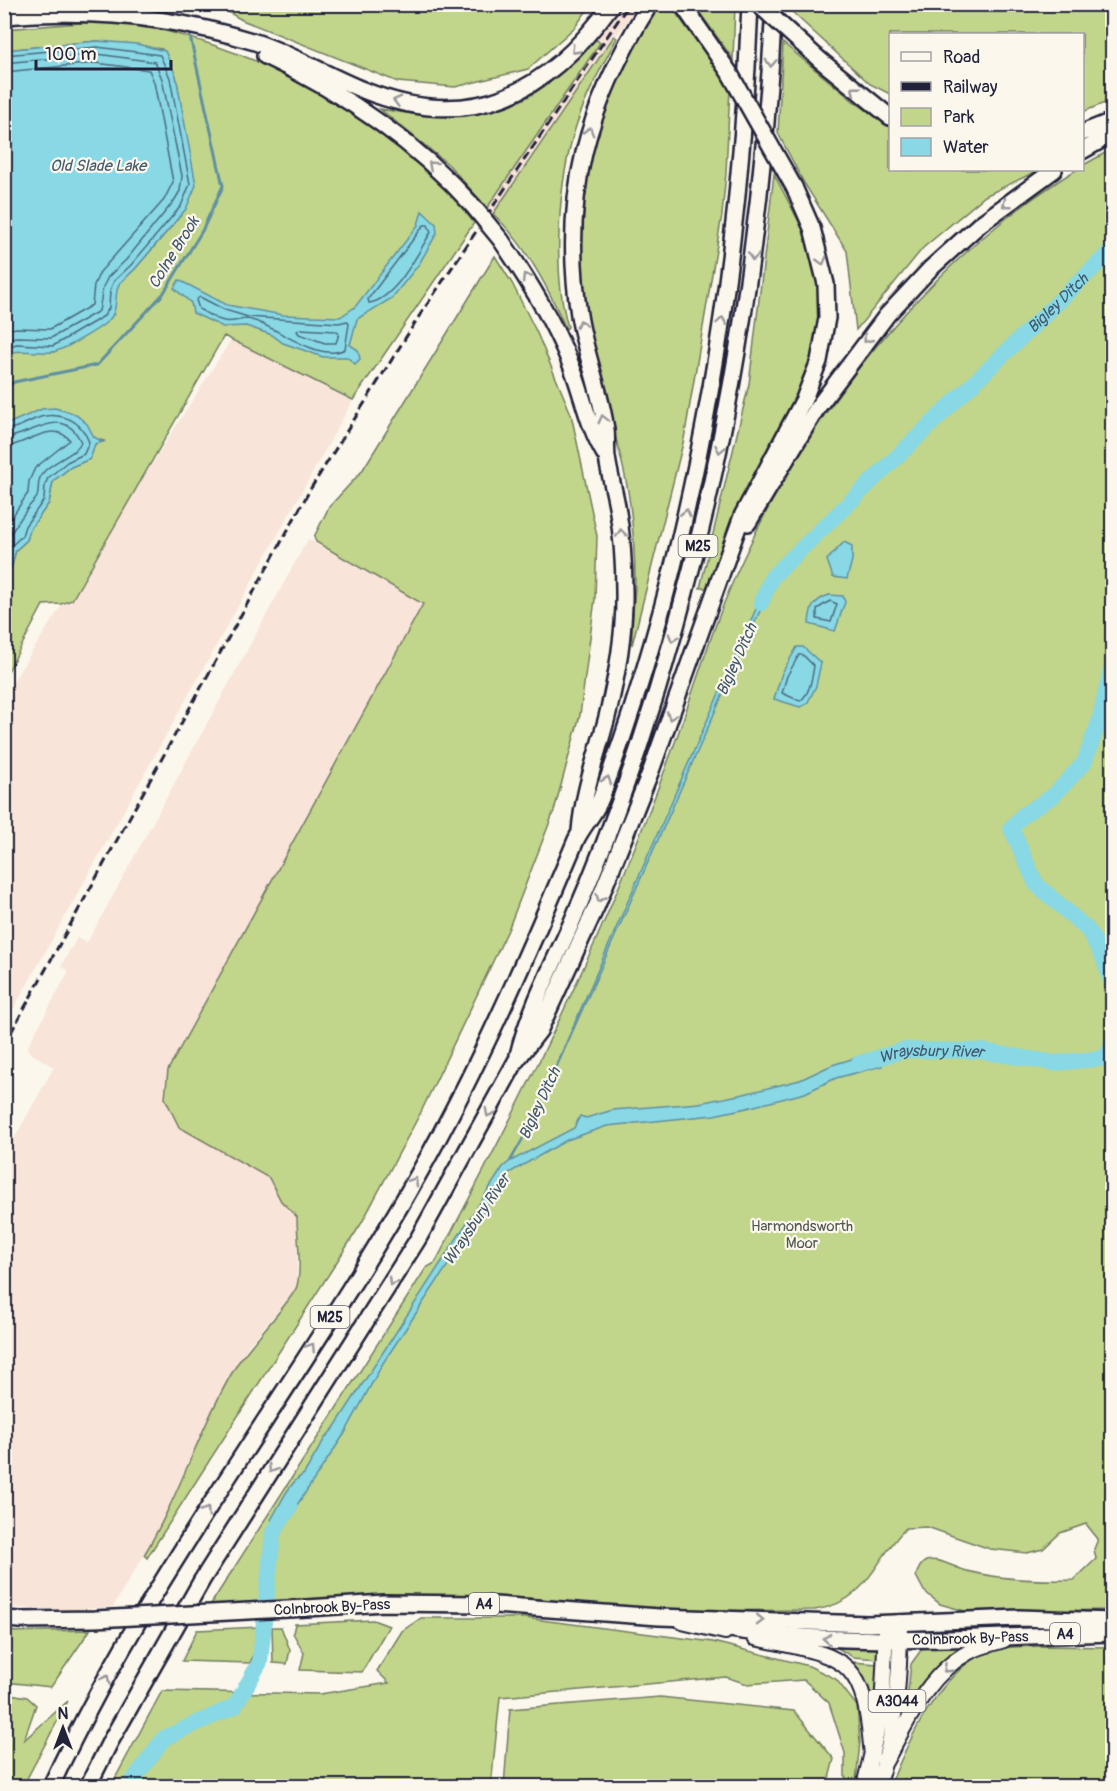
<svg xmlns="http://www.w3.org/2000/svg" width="1117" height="1791" font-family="Pangolin,sans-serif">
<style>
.built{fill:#f8e4d8}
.green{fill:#c1d58b;stroke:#727c63;stroke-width:1.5}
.water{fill:#88d8e5;stroke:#5f8fa1;stroke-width:1.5}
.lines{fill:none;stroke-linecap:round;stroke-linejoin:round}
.shore{stroke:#4b6b7f;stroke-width:1.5}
.stream{stroke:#5f8fa1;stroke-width:3}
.river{stroke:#88d8e5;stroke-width:16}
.primary-casing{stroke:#22223b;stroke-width:18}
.trunk-casing{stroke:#22223b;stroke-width:20}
.motorway-casing{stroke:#22223b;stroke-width:20}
.primary{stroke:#fbf7ec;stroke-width:14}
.trunk{stroke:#fbf7ec;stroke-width:15}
.motorway{stroke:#fbf7ec;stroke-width:15}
.rail{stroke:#22223b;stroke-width:3;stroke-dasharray:9 4.5;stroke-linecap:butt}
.trunk-bridge-casing{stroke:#22223b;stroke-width:20;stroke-linecap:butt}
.motorway-bridge-casing{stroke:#22223b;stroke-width:20;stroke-linecap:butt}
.trunk-bridge{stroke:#fbf7ec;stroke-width:15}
.motorway-bridge{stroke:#fbf7ec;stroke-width:15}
.oneway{stroke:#99979c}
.labels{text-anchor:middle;stroke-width:4.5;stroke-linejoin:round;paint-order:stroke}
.shield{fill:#fbf7ec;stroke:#636270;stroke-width:1.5}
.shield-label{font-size:14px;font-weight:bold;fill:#22223b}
.park-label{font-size:15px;fill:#525853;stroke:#fbf7ec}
.street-label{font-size:15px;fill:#22223b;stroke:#fbf7ec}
.water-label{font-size:16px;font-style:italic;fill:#41596e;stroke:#fbf7ec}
</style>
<rect width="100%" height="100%" fill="#fbf7ec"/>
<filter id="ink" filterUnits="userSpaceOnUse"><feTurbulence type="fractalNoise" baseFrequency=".0167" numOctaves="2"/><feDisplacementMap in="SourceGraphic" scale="12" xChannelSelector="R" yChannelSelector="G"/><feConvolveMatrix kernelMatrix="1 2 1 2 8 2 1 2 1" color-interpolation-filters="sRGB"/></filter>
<g filter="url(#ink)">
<!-- built -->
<path class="built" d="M622,5H638L493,214L487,208L600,43L596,39Z
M231,340L353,400L5,1024V694Z
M308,539L424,604L168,1069L179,1127L269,1178L281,1201L297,1217V1288L249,1345L235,1367L198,1440L158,1531L113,1607L66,1610L5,1607V1155L54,1067L29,1052L28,1046L69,971L61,966L77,938L87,943Z"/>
<!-- green -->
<path class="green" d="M216,5H591L575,27L528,69L455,87L398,82L242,20Z
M659,5H670L730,87L726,173L722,215L684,439L632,645C631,625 634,606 635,586C635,554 633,522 628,491C619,440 601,392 590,341C562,215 591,112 659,5Z
M694,5H735L733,59Z
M791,5L1112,6V100L1083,112L1082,34H890V94L870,84L791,11Z
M93,22C117,24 142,25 166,31C282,61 402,126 474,223L353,400L224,336L72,600L61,604L43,605L5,677V572L11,569L16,550L27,540L30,529L49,503L53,481L71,467L90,459L95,444L104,441L94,438C70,392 42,413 5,425V353L17,350L54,352L114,314L115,291L119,284L135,269L181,215L180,100L176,76L162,49L97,41L5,50V29Z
M614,36L617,38C602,66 586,95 576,126C558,181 552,271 568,327L566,329C549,289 525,243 493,214Z
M596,39L600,43L487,208L449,165L380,109C478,126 528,115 596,39Z
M783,43L852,100L890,127V170H1039L985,196L923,248L856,330L847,251L804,183L778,133Z
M1112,149V1610L968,1612L940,1604L924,1591L916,1576C918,1570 920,1564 926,1561C939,1557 955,1568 967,1571C1002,1580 1038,1581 1074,1580L1096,1559L1094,1549L1098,1539L1086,1524L1060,1533L1043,1549L1027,1553L990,1549L927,1527L906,1528C872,1562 870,1601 815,1610L662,1611L528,1598L439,1595L209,1607L426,1268L435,1263C501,1139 566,1014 620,884C640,835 660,785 678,734C699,675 716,616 743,559C821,390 950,236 1112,149Z
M774,174C790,206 811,239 819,274C837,352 776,433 743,499C728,528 718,559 706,588H700L749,384Z
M495,256L512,283L537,333L571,414L597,536L595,599L580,715L554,811L508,930L421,1112L361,1224L147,1558L144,1555C180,1495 200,1426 236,1366C246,1349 295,1297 297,1286C302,1265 297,1238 297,1217L281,1201L269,1178L179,1127L165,1098L168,1070L423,604L316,542L314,537L329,507L362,471Z
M421,1618H525L713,1642L809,1666L836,1679L857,1706L860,1742L856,1781L845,1778V1753L829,1703L804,1680L747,1684L726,1677L500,1697L491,1786H111L162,1691L320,1694L389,1683L377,1671L402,1631Z
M373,1620L389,1626L362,1672L300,1670L304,1653L293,1633L295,1624Z
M260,1627L261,1638L250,1663L182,1661L197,1630Z
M272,1627H281L290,1650L287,1664L273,1663Z
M90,1630L51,1687L5,1682V1632Z
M974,1643L911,1704L907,1700L911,1664L924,1646Z
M836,1644L878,1647V1659L853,1657L836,1647Z
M1039,1646L1112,1647V1786H902L905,1778L896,1786H890C908,1741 938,1676 984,1652C995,1646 1026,1647 1039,1646Z
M852,1662L878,1664L874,1705L868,1687Z
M5,1693L27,1697L36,1705L24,1740L68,1701L23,1786H5Z
M660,1697L794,1711L834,1759L827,1786H504L510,1709Z"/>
<!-- water -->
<path class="water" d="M97,41L137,44L165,51L176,76L196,185L186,209L135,269L119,284C114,295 118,307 112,316C107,326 62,351 52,352C35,353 21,349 5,353V50Z
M422,211L436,224L437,233L419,264L392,298L357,319L350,345L358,350L360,359L355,364L347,357H323L283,343L272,335L246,326L223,327L193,313L191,303L174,288L179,280L227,305L283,315L340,317L355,307L418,225Z
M55,408L75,414L87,424L94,437L103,442L95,444L90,459L71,467L53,481L49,503L30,529L27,540L16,550L11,569L5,572V425L42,409Z
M844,542L852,546V560L847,579L833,577L827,560Z
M829,595L843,596L845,602L835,631L809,624C810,607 813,601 829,595Z
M759,602L763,604L531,1125L511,1161L574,1128L580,1116L586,1118L613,1110L699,1103L744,1094L800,1080L832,1065L878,1051L882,1066L836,1078L805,1093L747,1108L714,1115L607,1126L567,1140L509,1173L383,1363L345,1433L283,1526L271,1520C280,1505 289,1482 304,1474L325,1438L334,1428L503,1167L509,1162L530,1125Z
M797,647H803L821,663L816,686L807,704L800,707L774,699L782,673Z"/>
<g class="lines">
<!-- shore -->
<path class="shore" d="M4,55L97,47L160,55L170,78L190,184L181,206L131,265L114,281L110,290L109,308L104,316L53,346L17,344L4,347
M4,63L97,54L155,62L162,79L182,176L180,191L174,201L126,260L108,277L103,287L99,311L51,338L17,337L4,339
M4,72L96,63L149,70L154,82L173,182L164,200L100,272L94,285L92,305L50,329L17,328L4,330
M428,225L431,232C418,253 395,300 369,303L368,299L424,225Z
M200,297L225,310L248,317L339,323L347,321L349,324L345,349C317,364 272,322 247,319C240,319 231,323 224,321C216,320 206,313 199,309L196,300Z
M300,329L336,331L339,334L336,343H325L299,334L297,331Z
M4,430C28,428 37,410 63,417C77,421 83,428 89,442L84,454L67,462L48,478L45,485L44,500L25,526L22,536L10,547L4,566
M4,438C31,437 63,402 81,442C75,456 51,461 42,474C36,482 40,489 37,497C35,501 30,504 28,508C19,520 13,531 4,543
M4,447C26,446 51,419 70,440L35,468L29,481L28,493L4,529
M830,601L837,604L831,622L817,619V609Z
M799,655H803L814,666C812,678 810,694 800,701L782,693L787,676Z"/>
<!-- stream -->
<path class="stream" d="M183,4L185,12
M4,390L14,382L97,365L163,294L202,231L223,186L190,36"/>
<!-- river -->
<g class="river">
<path id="s1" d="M761,603L772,577L1112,250"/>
<path d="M1112,666L1099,722L1084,763L1053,796L1023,815L1011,828L1036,884L1088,930L1103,957L1112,984"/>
<path id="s2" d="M858,1064L904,1050L980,1051L1055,1063L1105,1058L1112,1047"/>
<path d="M129,1786L164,1738L235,1706L260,1662L273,1533L290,1507"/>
</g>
<!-- primary casing -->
<g class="primary-casing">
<path id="primary" d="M682,1622L725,1632
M755,1638C849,1658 864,1655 872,1757
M885,1762C907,1723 927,1674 969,1652C980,1646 992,1644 1004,1640
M864,1786L882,1710L886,1629
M877,1786C896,1732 900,1679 900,1622"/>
</g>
<!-- trunk casing -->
<g class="trunk-casing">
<g id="trunk">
<path d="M307,1608L384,1603L481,1604L659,1617L868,1624L1019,1618L1112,1621"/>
<path d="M4,1619L20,1620"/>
<path id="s3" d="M716,1627C847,1649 980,1637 1112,1633"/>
</g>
</g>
<!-- motorway casing -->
<g class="motorway-casing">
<path id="motorway" d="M4,16C91,8 172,16 255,42C292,54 326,75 363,90C472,134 547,94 612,4
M265,56C344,93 415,141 473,206
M820,60L890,117
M1082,133L1112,121
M1082,151L1112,134
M501,240C528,280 553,320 571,365C583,395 588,428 606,456
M748,523L817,408L887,315L930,269L980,224L1054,170
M580,831C583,792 597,755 607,717C617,676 625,634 624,591C624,563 622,534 617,506C614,489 609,473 607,457C606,448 607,438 606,430C601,391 585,354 579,315C561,195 587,105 650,4
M518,1055C529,1010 552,967 571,924C596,867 618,809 638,750C719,508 762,259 774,4
M51,1786C151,1570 301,1382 418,1175C479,1067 528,954 576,840C583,825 595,814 601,798C696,544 740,275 750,4
M88,1786L110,1742L202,1580L418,1239L516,1061L539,1031L597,905L652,768L742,516L804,399L819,361L827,318L826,284L812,228L794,187"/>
</g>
<!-- primary -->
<use href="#primary" class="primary"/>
<!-- trunk -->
<use href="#trunk" class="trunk"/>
<!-- motorway -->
<use href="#motorway" class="motorway"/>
<!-- rail -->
<path class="rail" d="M4,1045L311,488L418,318L629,4"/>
<!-- trunk-bridge casing -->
<g class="trunk-bridge-casing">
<path id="trunk-bridge" d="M20,1620L95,1619L307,1608"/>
</g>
<!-- motorway-bridge casing -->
<g class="motorway-bridge-casing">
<path id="motorway-bridge" d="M682,4L729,72L794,187
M758,4L820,60
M473,206L501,240"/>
</g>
<!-- trunk-bridge -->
<use href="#trunk-bridge" class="trunk-bridge"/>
<!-- motorway-bridge -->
<use href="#motorway-bridge" class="motorway-bridge"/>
</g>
<!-- one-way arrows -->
<defs><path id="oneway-chevron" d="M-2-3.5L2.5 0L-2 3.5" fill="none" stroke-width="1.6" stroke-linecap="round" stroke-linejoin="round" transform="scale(1.5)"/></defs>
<g class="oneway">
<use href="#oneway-chevron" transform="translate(575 50) rotate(134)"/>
<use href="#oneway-chevron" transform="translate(771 63) rotate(93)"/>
<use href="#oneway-chevron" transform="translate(855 90) rotate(-141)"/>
<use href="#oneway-chevron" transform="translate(397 101) rotate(-165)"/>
<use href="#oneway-chevron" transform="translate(589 131) rotate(-74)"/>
<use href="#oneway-chevron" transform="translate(432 165) rotate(-138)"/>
<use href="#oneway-chevron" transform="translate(1006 204) rotate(142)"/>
<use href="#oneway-chevron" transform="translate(753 257) rotate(97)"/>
<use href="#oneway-chevron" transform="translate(822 261) rotate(75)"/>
<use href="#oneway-chevron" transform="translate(526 277) rotate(-122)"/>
<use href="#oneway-chevron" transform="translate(722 321) rotate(-82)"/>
<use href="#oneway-chevron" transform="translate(581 324) rotate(-101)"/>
<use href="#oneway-chevron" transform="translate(867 339) rotate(129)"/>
<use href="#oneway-chevron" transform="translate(603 419) rotate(-104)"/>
<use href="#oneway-chevron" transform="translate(720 449) rotate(102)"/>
<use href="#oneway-chevron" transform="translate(686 513) rotate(-77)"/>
<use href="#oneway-chevron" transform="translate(621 533) rotate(-97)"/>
<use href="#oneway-chevron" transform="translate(673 638) rotate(107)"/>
<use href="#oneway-chevron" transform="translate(671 716) rotate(110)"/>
<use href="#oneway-chevron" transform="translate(607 780) rotate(-71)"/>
<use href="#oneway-chevron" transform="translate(600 898) rotate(113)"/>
<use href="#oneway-chevron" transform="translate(489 1113) rotate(118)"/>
<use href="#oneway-chevron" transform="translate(414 1181) rotate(-59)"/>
<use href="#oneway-chevron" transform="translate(392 1282) rotate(122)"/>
<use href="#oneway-chevron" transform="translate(311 1347) rotate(-57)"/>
<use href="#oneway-chevron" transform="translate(272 1469) rotate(122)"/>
<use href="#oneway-chevron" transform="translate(206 1511) rotate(-57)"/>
<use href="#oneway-chevron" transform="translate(760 1620) rotate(1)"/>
<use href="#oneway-chevron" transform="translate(827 1639) rotate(-177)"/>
<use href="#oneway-chevron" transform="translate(947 1669) rotate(137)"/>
<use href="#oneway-chevron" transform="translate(106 1679) rotate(-62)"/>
</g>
</g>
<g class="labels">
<!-- shield labels -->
<g class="shield">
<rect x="678.5" y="535" width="39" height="22" rx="4.5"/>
<rect x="310.5" y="1306" width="39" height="22" rx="4.5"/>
<rect x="469" y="1593" width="30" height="22" rx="4.5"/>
<rect x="1050" y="1623" width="30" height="22" rx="4.5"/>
<rect x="868.5" y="1690" width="57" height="22" rx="4.5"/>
</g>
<g class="shield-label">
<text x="698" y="551">M25</text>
<text x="330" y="1322">M25</text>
<text x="484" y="1609">A4</text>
<text x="1065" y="1639">A4</text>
<text x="897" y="1706">A3044</text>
</g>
<!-- park labels -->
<g class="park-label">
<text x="802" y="1231">Harmondsworth<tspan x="802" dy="17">Moor</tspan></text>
</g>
<!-- street labels -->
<g class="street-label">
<text transform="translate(332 1607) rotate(-3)" y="5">Colnbrook By-Pass</text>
<text dy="5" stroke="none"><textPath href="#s3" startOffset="255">Colnbrook By-Pass</textPath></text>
</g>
<!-- water labels -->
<g class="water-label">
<text x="98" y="171">Old Slade Lake</text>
<text transform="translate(173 252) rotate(-58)" y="6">Colne Brook</text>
<text dy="6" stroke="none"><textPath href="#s1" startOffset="424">Bigley Ditch</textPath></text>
<text transform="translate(736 659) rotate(-66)" y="6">Bigley Ditch</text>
<text dy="6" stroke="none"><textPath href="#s2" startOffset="75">Wraysbury River</textPath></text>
<text transform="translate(539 1103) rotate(-65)" y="6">Bigley Ditch</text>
<text transform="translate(476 1219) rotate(-56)" y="6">Wraysbury River</text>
</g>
</g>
<!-- margin -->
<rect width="1117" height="1791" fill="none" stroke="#fbf7ec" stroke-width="24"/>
<rect x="12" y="12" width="1093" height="1767" fill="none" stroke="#22223b" stroke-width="2" filter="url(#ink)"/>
<!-- legend -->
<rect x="889" y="33" width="195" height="138" fill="#fbf7ec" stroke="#a4a2a5" stroke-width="1.5"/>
<rect x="901" y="52" width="30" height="9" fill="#fbf7ec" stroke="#a4a2a5" stroke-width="1.5"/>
<text x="943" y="63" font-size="18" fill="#22223b">Road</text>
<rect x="901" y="82" width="30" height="9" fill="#22223b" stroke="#a4a2a5" stroke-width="1.5"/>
<text x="943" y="93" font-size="18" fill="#22223b">Railway</text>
<rect x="901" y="108" width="30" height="18" fill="#c1d58b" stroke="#a4a2a5" stroke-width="1.5"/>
<text x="943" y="123" font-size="18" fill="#22223b">Park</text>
<rect x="901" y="138" width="30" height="18" fill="#88d8e5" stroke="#a4a2a5" stroke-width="1.5"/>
<text x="943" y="153" font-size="18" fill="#22223b">Water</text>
<!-- north arrow -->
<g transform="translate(63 1728)" stroke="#fbf7ec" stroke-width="4.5" paint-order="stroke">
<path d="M0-4.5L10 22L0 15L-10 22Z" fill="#22223b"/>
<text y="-9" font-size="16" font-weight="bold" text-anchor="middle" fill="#22223b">N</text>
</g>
<!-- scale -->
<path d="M36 60v9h135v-9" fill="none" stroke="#22223b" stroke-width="3"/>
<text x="45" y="60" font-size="18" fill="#22223b" stroke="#fbf7ec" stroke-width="4.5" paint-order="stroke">100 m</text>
</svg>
